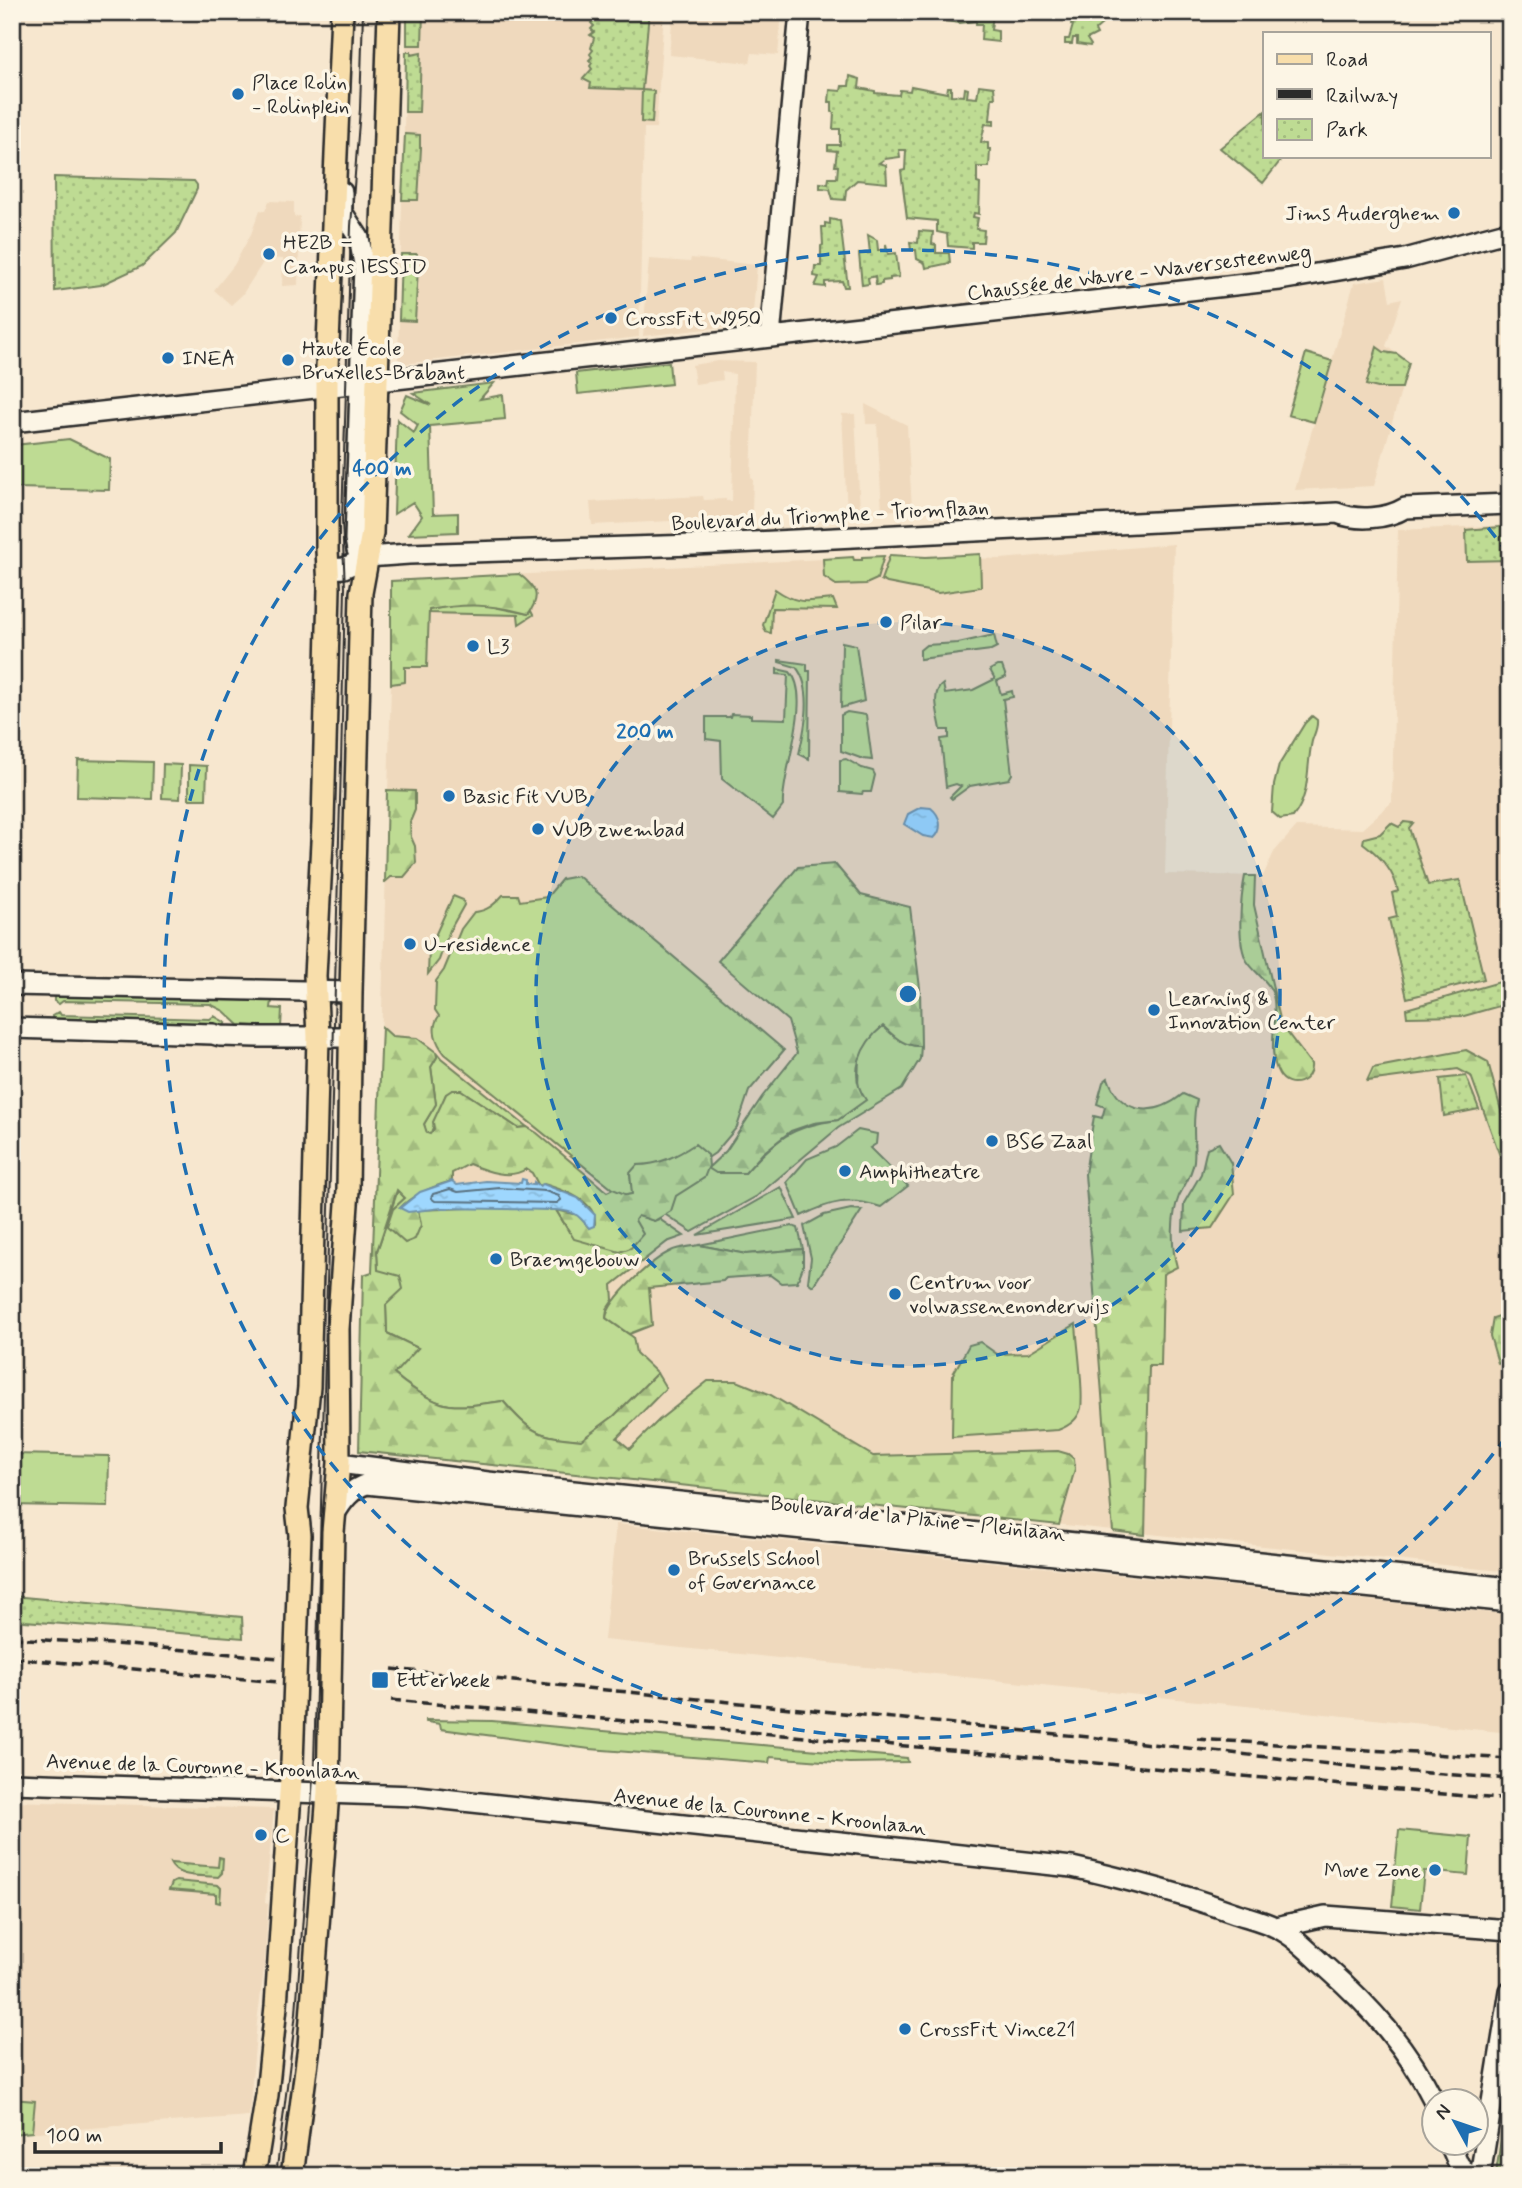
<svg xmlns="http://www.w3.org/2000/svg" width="1522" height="2188" font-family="Mynerve,sans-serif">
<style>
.built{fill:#efd9bd}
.grass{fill:#bedb93;stroke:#74835f;stroke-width:2}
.forest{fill:url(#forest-firs);stroke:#74835f;stroke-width:2}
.wetland{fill:url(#wetland-marsh);stroke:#74835f;stroke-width:2}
.cemetery{fill:url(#cemetery-stones);stroke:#74835f;stroke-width:2}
.park{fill:url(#park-dots);stroke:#74835f;stroke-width:2}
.water{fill:url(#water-ripples);stroke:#7092aa;stroke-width:2}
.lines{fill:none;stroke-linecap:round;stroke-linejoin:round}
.shore{stroke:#59707f;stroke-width:2}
.secondary-casing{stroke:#2b2b2b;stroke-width:24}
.primary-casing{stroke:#2b2b2b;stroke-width:26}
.secondary{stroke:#fcf5e5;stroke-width:19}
.primary{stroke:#f8deab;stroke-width:21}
.tram{stroke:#2b2b2b;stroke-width:2}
.rail{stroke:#2b2b2b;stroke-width:3.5;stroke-dasharray:10 5;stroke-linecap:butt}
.ring{fill:none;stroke:#1f6fb2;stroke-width:3.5;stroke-dasharray:12 9}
.poi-dot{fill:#1f6fb2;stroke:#fcf5e5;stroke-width:2.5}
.labels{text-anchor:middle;stroke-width:7;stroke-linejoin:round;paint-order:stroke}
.poi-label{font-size:21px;fill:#2b2b2b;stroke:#fcf5e5;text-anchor:start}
.street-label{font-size:21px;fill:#2b2b2b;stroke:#fcf5e5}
.centre{fill:#1f6fb2;stroke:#fcf5e5;stroke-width:3.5}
.ring-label{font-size:21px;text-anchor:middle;font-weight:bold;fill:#1f6fb2;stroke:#fcf5e5;stroke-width:7;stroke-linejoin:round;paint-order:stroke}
</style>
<defs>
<pattern id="forest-firs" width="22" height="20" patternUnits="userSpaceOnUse" patternTransform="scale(1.75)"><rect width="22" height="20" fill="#bedb93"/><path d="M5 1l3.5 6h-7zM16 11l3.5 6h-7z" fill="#a3bc7f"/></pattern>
<pattern id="wetland-marsh" width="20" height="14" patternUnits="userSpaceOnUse" patternTransform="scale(1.75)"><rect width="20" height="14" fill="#bedb93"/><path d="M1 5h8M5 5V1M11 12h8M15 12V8" fill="none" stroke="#a3bc7f"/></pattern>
<pattern id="cemetery-stones" width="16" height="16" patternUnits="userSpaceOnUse" patternTransform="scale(1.75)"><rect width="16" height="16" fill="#bedb93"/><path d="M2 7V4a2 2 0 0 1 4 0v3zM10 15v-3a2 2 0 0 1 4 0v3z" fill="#a3bc7f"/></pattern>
<pattern id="park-dots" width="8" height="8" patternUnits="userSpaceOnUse" patternTransform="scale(1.75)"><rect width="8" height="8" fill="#bedb93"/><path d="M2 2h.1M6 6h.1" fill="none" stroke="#a3bc7f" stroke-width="1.8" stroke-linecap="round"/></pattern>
<pattern id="water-ripples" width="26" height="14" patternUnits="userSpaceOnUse" patternTransform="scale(1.75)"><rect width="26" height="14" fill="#9ed7fe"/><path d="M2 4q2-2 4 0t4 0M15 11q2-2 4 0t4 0" fill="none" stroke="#88b9da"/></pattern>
</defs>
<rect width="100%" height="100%" fill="#f7e7cf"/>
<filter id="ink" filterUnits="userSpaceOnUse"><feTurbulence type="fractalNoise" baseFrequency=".0143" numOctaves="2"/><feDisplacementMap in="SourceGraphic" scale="14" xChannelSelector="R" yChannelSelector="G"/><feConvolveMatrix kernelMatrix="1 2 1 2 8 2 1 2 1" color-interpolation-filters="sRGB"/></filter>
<g filter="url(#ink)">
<!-- built -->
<path class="built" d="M407,12H664L656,128H644L639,337L402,364L398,360Z
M673,12H782L778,55L752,53L750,63L669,55Z
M269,201L294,202V217L300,216L298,285L282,286L283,259L266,258L242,295L231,305L214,290L234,265L251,234L260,210L265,211Z
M691,258L757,265L752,324L643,336L649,259L690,262Z
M1386,278L1390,301L1402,298L1386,346L1409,363L1374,486L1295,490L1314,423L1288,415L1306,353L1332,360L1354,283Z
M718,361L755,362L751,478L753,479L752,512L748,517L592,525L590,502L703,496L704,500L726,499V501H732L735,374L722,372L723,380L695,384L692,365Z
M865,404L907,425L912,509L882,511L877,424H866Z
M842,414H855L860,512L847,513Z
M1510,525V1572L365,1451L382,1011L391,684V581L884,556L1001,559L1174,544L1165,874L1263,876L1274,852L1296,827L1362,829L1392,802L1398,530Z
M616,1524L1504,1614L1510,1623V1733L604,1640Z
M12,1801L274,1809L265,1903L268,1904L265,1963L257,2022L249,2116L12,2134Z"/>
<!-- grass -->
<path class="grass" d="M1306,353L1332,361L1314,422L1288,415Z
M669,362L671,384L578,394L576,373Z
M494,383L480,399L503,395L505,419L430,426L433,514L458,513V532L409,534L422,516L413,502L394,514L397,419L414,433L418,425L400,411L407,395L431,405L413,393Z
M69,439L110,459L109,490L15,488V445Z
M980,554L981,587L938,593L887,583L881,580L890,555L926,557Z
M884,556L877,579L866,584L836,585L824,577L823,559L853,557L854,560H862V557Z
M775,589C799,606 809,601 833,599L837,609L772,608L771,633L766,632L763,625Z
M461,604L489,606L528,614L531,611L533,615L519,624L518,615L428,613L429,610Z
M994,635L997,647L991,650L920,659V650L926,645L958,643Z
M842,642L856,645L864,701L841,708Z
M779,660L807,664V671H810L809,759L799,754C805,728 814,689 796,667L779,662Z
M997,666H1002L1006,677L997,681L1001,694L1012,691L1013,697L1003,699L1012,774L1009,779L970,786L952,799L950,797L961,786L956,784L946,787L941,739L949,738V730H941C939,716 930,692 943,684L945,694L973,690L995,679L990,670Z
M777,669L790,672C814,697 780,777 783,806L773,819L722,779L721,741L706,739V717H730L731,714L751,715V718L786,719L788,675L777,674Z
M847,712L866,715L872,760L863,759L841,751V715Z
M1312,716L1317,720C1318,728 1314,734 1312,741C1306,767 1311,795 1293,817L1280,819L1272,812L1274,785L1279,765L1305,723Z
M846,759L862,768L873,771L875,775L871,792H863L862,794L840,792V760Z
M78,760L153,762L152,799L77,797Z
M163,764L181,765L180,799L162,798Z
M189,765L207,766L206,799H189Z
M578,876L784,1050L749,1091L737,1127L715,1153L681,1176L630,1175L633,1194L627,1195L616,1192L445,1054C436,1043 430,1028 439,1016L435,1010L436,981L444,970L461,929L474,912C487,911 494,905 503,895H518L520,901L547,897L562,879Z
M453,896L463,900L464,905L450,930L439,960L428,974L429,949Z
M54,995L272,1001L271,1008L282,1009L281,1027L239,1025L224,1011L210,1004L63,1001L59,1004L54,1001Z
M59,1012L61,1015L210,1019L214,1016L226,1023L223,1026L53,1020L52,1016Z
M883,1026C895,1037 904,1046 921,1046L920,1059L902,1089L838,1128L757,1196L692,1232L640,1198L708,1167L745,1173C776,1139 792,1126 838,1120L858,1089L859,1055L869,1038Z
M436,1052L441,1058L527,1127L518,1128L461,1090L446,1094L430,1135L426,1133L424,1124L436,1104L431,1067L437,1057Z
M858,1130L877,1134L876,1144L870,1148L908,1186L881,1207C848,1197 832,1201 801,1216L787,1182L807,1159L836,1147Z
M781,1187L796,1219L697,1235Z
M398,1190L405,1198L393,1209L421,1225L418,1210L495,1207L556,1210L569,1232L635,1220L638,1215L654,1221L659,1219L684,1236L667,1242L612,1285L613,1300L607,1309L606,1318L633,1337L636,1353L657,1373L614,1416L582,1440C538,1436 532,1434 503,1401C484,1403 459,1409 441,1403C425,1397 406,1385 393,1373L418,1348L387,1333L386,1305L378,1271L377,1251Z
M851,1209L862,1210L813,1286L808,1282L811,1258L804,1226L824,1215Z
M792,1226L798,1228L803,1249L746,1254L699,1245Z
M1076,1324C1077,1343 1084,1391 1081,1408C1078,1420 1069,1426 1058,1430L952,1437L953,1374L969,1345L980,1342L997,1354L1028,1353Z
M12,1454L109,1456L108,1507L12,1505Z
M426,1720L492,1721L907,1758L908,1762L849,1763L770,1757L769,1763L590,1749L441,1729L440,1724L426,1722Z
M1399,1830L1471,1837L1468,1875L1424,1871L1420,1909L1392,1906L1395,1878H1400L1401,1870L1395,1869Z
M12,2099L35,2101L32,2132L12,2134Z"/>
<!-- forest -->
<path class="forest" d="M519,574C536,587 542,596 528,614C491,604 467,603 429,610L427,667H405V682L391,684V581Z
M387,790L415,791V810L410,822L411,837L415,846L416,863L404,877H391L385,882Z
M835,864L861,895L910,907L920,988L921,1046C904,1047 895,1037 883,1026C861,1044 847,1074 866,1100L838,1120L814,1123L791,1131L763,1153L745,1173H716L708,1168L704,1178L676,1196L671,1211L654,1221L638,1216L635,1220L643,1234L631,1248L620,1252L574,1239L556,1210L578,1215L589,1228L595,1224C597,1200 562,1190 544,1184L539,1186L532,1173L526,1169C510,1180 486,1171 469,1164L452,1173V1181C434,1186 413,1194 400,1208L418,1210L421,1225L415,1239L405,1243L387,1227L393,1209L405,1198L397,1190L377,1251L378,1270L400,1276L403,1289L386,1305L387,1333L418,1348L394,1374C406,1385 426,1398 441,1403C459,1409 484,1403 503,1401C532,1434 538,1436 581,1440L614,1416L657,1373L666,1388L617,1438L630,1449L659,1420L708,1381H737L769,1394L873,1456L1058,1451L1068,1454L1074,1459L1075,1469L1059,1525L359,1451L363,1275L372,1272L382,1027L392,1036L417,1038L436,1052L437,1057L431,1067L436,1104L424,1124L427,1133L430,1134L434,1129L433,1122L446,1094L452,1090H461L518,1128L527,1127L537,1133L607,1192L613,1189L627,1195L632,1194L630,1173L637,1165C659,1165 677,1156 695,1144L708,1155L709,1167L726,1151L762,1097L797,1053L788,1021L718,961L798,867Z
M1245,876H1255L1254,905L1280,1019L1283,1027L1311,1064C1313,1082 1289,1091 1279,1074C1267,1053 1277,1023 1274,1000C1272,982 1256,975 1247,961C1236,943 1241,896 1245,876Z
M1466,1050L1488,1062L1510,1144V1163L1500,1156L1471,1076L1458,1069L1367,1081L1373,1068Z
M1108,1078C1121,1116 1155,1117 1183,1094L1197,1100C1191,1120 1196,1141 1194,1161C1192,1175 1185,1184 1179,1196C1171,1216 1171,1246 1177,1267L1163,1274L1161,1366H1149L1145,1535L1113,1531L1110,1498L1085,1174L1094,1116L1102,1118L1105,1107L1097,1104L1103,1082Z
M1219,1143L1231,1163L1234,1194L1212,1228L1183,1231L1184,1203L1201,1174L1207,1148Z
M699,1245L746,1254L803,1249V1267L797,1282L781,1283L770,1275L726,1278L723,1281L649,1288L652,1325L629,1334L606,1318C609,1298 653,1259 671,1251C679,1247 690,1247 699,1245Z"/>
<!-- wetland -->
<path class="wetland" d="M1502,1315L1510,1316L1509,1367H1504L1498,1363L1490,1336L1493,1318Z"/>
<!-- cemetery -->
<path class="cemetery" d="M1510,2079V2176H1496L1497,2166Z"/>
<!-- park -->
<path class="park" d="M407,12H423L422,45H407Z
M594,12H649L642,90L654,91L652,123L641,122L642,90L590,88L591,83L583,79L592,69L590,66L592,63L589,60L592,57L590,54L593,50L591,48L594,38L590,35L594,32L591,29L594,26L591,23L594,19L591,16Z
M892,12H997L993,14L991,30L998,31V42L981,40L982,24H976V21L960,23L930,19V17H899V14Z
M1073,12H1112L1101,21L1102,24L1095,30L1097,34L1087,39L1091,45L1090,46L1077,44V38H1073L1072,44H1065V39H1069L1073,25H1071Z
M406,52H411V55L421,53L419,112H405Z
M850,76L860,79L859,88L875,91V93L899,95L900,90L910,91L911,86L947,93L948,87H951V95L964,96L965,88L968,89L967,97L977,98L979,85L994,87L995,98H992L990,120H994V125L985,124L981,142L988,143V149H990L989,167H977V183L980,184L979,214L974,213L973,217L978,218L976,229L984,230L983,242H972V248L948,246L947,234L937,232V221L907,218L901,171L905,170L906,150H899L900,157L885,159L879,163L886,165L887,183L857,180L846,190L845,200L833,199L830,189L820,188V183L828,184L829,178H837L838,166H835L837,151L828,150V145H840V129H833L834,113L832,112V102H829L830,90L841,91L842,86H849Z
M1265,111V156H1284L1263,183L1220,148Z
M405,134L420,135V148H421L418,200H402Z
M54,177L194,181L197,185V189L176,233L142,266L101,285L55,291Z
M830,219L840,221L848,287H844L842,281L825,282V287L815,286L819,277L814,276L815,266H821V246L823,245L822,227H825V223L830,224Z
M919,231L933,232L932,244L936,245V253H949L950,263L926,268L925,263L917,259L916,250H911L910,242L918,243Z
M868,235L877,240L878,250H886V244L888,254L896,253L899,277L890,278V280L882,281V284L876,285L875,276L868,278L869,284L862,285L859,254L870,253Z
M401,254H417L416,268H418L415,321L399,320Z
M1377,347L1384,352L1397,354L1409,363L1402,388H1378L1366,385Z
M1510,526V560L1467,561L1466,530Z
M1404,822L1413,823L1409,828L1428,885L1460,880L1484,979L1407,998L1389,919L1397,917L1392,893L1398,891C1394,870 1379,855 1363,843L1364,838L1380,834L1391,823L1399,827Z
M1510,979V1003L1464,1016L1407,1017L1406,1009Z
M1466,1076L1479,1109L1444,1116L1440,1079Z
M12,1596L242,1617L243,1638L12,1620Z
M219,1857L223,1858L222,1873L218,1877C203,1875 177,1879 170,1863L218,1867Z
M176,1881L218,1885L221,1888L220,1903L216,1902V1894L169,1890L172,1883Z"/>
<!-- water -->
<path class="water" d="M921,807L931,808C940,815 944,829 934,838L923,836L904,824L908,814Z
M522,1179L526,1180V1184L534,1185V1182L539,1186L543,1184L578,1198L595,1215L594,1226L589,1228C577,1213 575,1212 556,1210L442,1208L408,1212L400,1208L420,1192L452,1181L457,1185L486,1181L521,1183Z"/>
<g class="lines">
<!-- shore -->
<path class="shore" d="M500,1188L545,1191L559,1196L561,1200L557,1203L435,1201L431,1198L433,1194L450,1189L458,1192Z"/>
<!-- secondary casing -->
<g class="secondary-casing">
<path id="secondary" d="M342,192V212L359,238L364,264L355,539L357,550L367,557
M770,337L800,12
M12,422L1280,280L1405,259L1510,231
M328,569L344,568L367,557L409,554L694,545L1337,513C1357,521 1387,519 1405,508L1510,504
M12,985L351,992
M12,1028L213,1034L220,1036L257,1037H350
M339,1463L488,1482L1510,1588
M334,1515C343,1500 351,1489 367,1484L1510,1602
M12,1783L416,1796L1072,1867C1126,1879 1179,1893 1232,1912C1246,1917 1264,1921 1277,1928C1296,1937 1311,1954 1327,1968C1371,2007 1408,2048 1434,2101
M1276,1927L1325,1916L1510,1930
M1449,2142L1459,2165L1469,2176
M1480,2176L1510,1991"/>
</g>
<!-- primary casing -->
<g class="primary-casing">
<path id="primary" d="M254,2176L267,2095L276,2006L292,1763L300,1535L297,1508L309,1387L318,1037L315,976L323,823L329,588L327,550V367L342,12
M292,2176L309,2046L328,1792L333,1532L339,1463L338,1329L348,1190L351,992L361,593L372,533L389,12"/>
</g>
<!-- secondary -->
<use href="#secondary" class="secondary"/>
<!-- primary -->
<use href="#primary" class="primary"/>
<!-- tram -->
<path class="tram" d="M276,2176L296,2013L314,1764L341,764L345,588L342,520L351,226L360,109L363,12"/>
<!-- rail -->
<path class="rail" d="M12,1638L128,1645L279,1658
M12,1658L278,1682
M392,1669L1098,1738L1374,1769L1510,1779
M391,1700L1510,1800
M1197,1739L1510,1759"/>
</g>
</g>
<!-- distance rings -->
<circle cx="908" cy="994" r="372" fill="#1f6fb2" fill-opacity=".12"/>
<g class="ring">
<circle cx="908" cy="994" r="372"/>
<path d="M1506 1437A744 744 0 1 1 1506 551"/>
</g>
<!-- markers -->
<g class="poi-dot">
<circle cx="238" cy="94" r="7"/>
<circle cx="1454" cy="213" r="7"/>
<circle cx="269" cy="254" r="7"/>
<circle cx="611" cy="318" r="7"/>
<circle cx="168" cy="358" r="7"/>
<circle cx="288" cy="360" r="7"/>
<circle cx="886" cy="622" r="7"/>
<circle cx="473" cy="646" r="7"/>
<circle cx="449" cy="796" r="7"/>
<circle cx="538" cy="829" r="7"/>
<circle cx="410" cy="944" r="7"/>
<circle cx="1154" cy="1010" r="7"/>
<circle cx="992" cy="1141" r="7"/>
<circle cx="845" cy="1171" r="7"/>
<circle cx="496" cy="1259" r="7"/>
<circle cx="895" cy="1294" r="7"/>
<circle cx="674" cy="1570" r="7"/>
<rect x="371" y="1671" width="18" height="18" rx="3.5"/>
<circle cx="261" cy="1835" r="7"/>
<circle cx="1435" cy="1870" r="7"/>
<circle cx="905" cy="2029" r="7"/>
</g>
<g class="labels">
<!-- poi labels -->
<g class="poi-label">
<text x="252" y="89">Place Rolin<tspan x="252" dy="24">- Rolinplein</tspan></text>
<text x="1440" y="220" text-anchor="end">Jims Auderghem</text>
<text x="283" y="249">HE2B –<tspan x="283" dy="24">Campus IESSID</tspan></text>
<text x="625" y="325">CrossFit W950</text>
<text x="302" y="355">Haute École<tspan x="302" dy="24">Bruxelles-Brabant</tspan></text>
<text x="182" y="365">INEA</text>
<text x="900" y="629">Pilar</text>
<text x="487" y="653">L3</text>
<text x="463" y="803">Basic Fit VUB</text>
<text x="552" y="836">VUB zwembad</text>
<text x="424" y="951">U-residence</text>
<text x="1168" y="1005">Learning &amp;<tspan x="1168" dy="24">Innovation Center</tspan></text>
<text x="1006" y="1148">BSG Zaal</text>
<text x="859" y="1178">Amphitheatre</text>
<text x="510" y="1266">Braemgebouw</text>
<text x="909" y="1289">Centrum voor<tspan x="909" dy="24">volwassenenonderwijs</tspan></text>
<text x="688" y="1565">Brussels School<tspan x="688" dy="24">of Governance</tspan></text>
<text x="396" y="1687">Etterbeek</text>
<text x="275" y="1842">C</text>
<text x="1421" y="1877" text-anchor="end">Move Zone</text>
<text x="919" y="2036">CrossFit Vince21</text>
</g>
<!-- street labels -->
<g class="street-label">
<text transform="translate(1139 272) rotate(-7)" y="7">Chaussée de Wavre - Waversesteenweg</text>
<text transform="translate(830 515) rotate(-3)" y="7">Boulevard du Triomphe - Triomflaan</text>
<text transform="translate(918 1518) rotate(6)" y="7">Boulevard de la Plaine - Pleinlaan</text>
<text transform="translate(203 1766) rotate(2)" y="7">Avenue de la Couronne - Kroonlaan</text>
<text transform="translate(770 1811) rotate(6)" y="7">Avenue de la Couronne - Kroonlaan</text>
</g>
</g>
<circle cx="908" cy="994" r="10" class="centre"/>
<g class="ring-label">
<text x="382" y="475">400 m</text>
<text x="645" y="738">200 m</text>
</g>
<!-- margin -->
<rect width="1522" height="2188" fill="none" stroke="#fcf5e5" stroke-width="42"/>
<rect x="21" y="21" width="1480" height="2146" fill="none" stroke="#2b2b2b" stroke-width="2.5" filter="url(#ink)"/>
<!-- legend -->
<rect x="1263" y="32" width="228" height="126" fill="#fcf5e5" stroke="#a8a49b" stroke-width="2"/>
<rect x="1277" y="54" width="35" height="10" fill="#f8deab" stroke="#a8a49b" stroke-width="2"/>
<text x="1326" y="66" font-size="21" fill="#2b2b2b">Road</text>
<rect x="1277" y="89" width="35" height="10" fill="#2b2b2b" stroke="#a8a49b" stroke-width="2"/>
<text x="1326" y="102" font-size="21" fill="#2b2b2b">Railway</text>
<rect x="1277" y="119" width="35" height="21" fill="url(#park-dots)" stroke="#a8a49b" stroke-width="2"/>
<text x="1326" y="136" font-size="21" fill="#2b2b2b">Park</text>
<!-- north arrow -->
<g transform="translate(1455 2122) rotate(310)"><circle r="33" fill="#fcf5e5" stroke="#a8a49b" stroke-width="2"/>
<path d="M0-5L12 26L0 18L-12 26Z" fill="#1f6fb2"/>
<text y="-10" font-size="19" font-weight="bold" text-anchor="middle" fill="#2b2b2b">N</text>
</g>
<!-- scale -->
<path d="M35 2142v10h186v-10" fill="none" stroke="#2b2b2b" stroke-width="3.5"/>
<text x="46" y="2142" font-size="21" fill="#2b2b2b" stroke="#fcf5e5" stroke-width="5" paint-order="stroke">100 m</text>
</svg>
